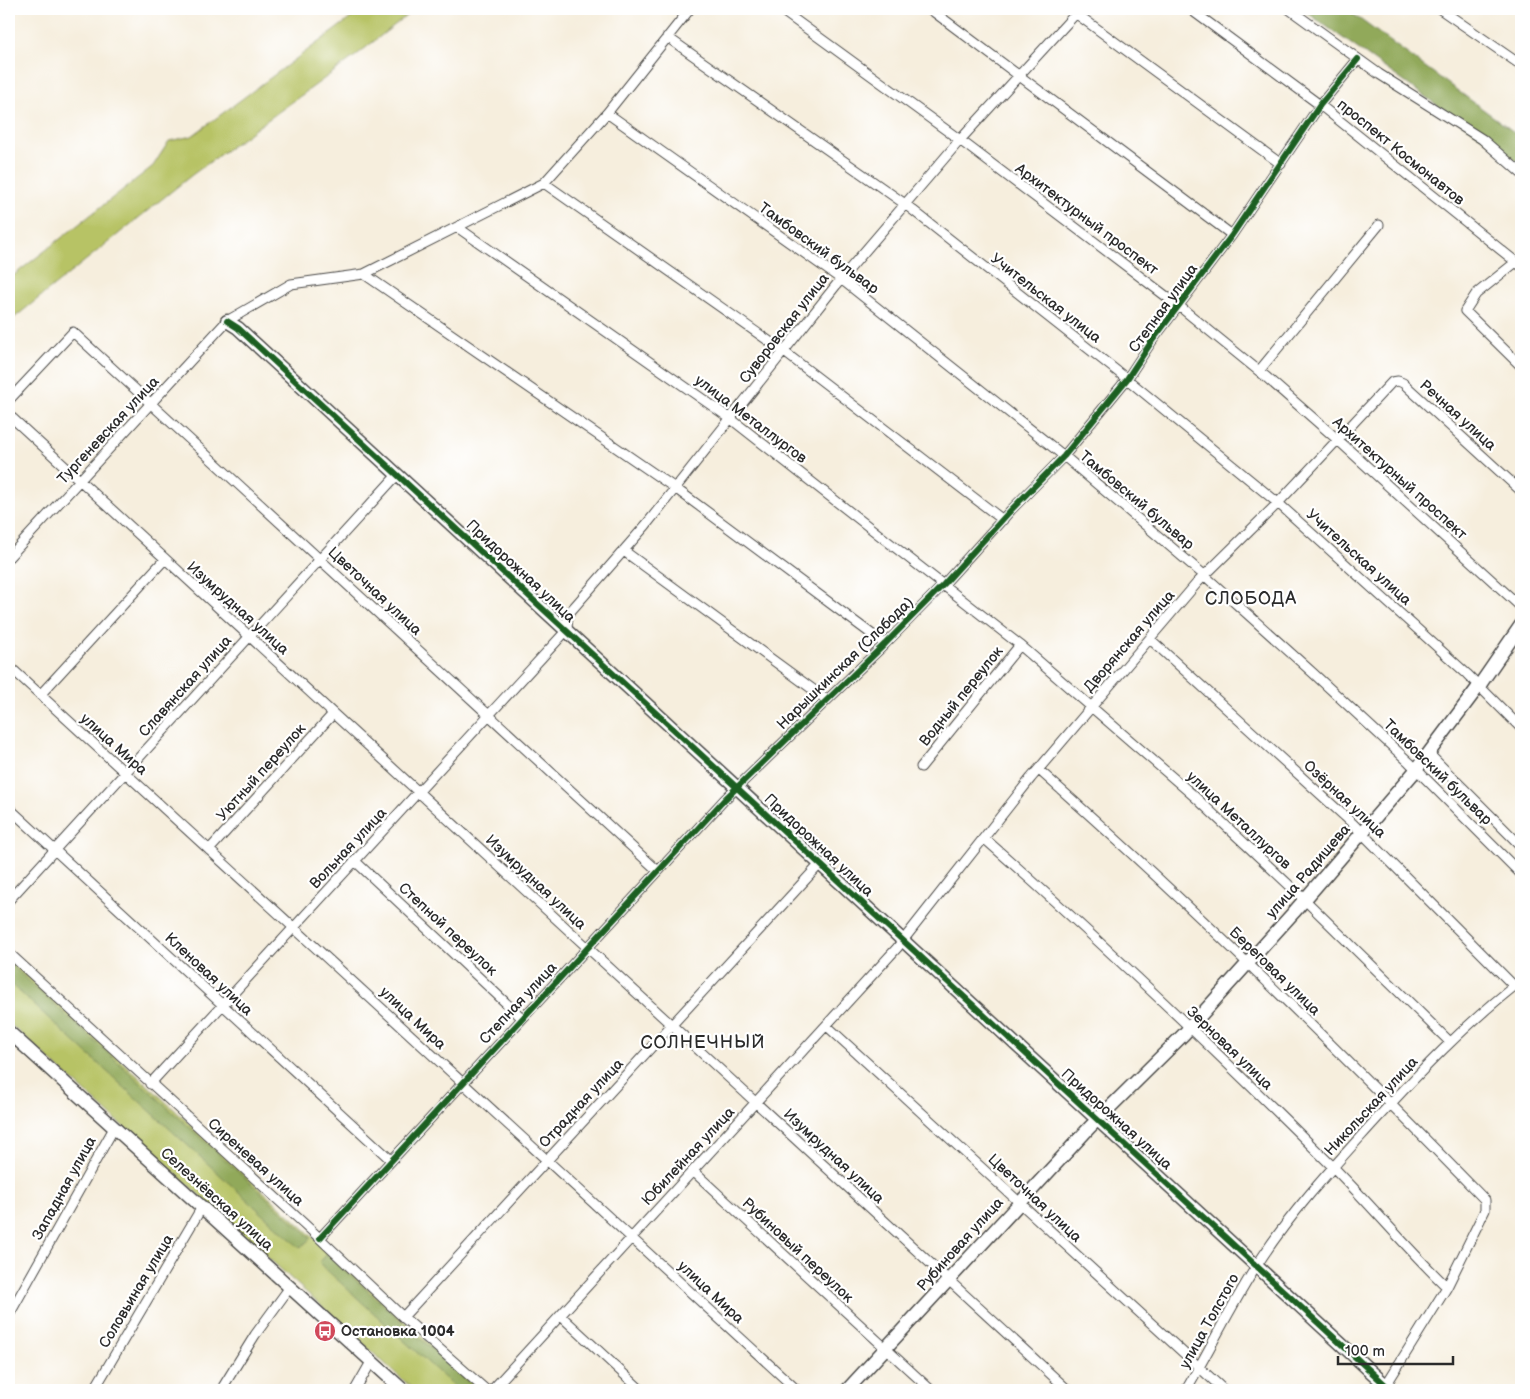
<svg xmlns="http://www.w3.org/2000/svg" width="1530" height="1399" font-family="'Balsamiq Sans',sans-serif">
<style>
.green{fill:#b7c365;stroke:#717748}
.forest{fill:#91a95a;stroke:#5e6a42}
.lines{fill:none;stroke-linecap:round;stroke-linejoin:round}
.street-casing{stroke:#494846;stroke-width:11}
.secondary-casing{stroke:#494846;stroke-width:15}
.street{stroke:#fff;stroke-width:9}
.secondary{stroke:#fff;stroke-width:12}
.cycleway-casing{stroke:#fff;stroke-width:9}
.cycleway{stroke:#1b5e20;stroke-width:6}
.labels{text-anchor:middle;stroke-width:4.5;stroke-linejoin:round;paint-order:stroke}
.street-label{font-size:15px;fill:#2b2b2b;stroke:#fff}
.poi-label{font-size:15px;font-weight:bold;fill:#2b2b2b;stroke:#fff;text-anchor:start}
.quarter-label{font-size:18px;letter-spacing:1px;fill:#2b2b2b;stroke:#fff}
</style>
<rect width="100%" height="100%" fill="#fff"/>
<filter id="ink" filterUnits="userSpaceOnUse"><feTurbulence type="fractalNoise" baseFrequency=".02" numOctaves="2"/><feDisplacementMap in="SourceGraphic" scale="10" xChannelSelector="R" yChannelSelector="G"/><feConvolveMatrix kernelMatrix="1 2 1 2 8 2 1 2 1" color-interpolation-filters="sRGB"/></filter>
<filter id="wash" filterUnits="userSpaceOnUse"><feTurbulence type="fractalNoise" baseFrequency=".0096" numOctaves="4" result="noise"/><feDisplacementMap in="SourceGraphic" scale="20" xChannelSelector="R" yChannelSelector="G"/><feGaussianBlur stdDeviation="1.12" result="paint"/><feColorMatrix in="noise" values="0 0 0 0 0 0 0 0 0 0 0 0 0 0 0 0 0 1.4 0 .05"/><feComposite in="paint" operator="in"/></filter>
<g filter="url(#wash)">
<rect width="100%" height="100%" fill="#f6eedd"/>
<!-- green -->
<path class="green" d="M363,9H415L354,57L192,175L9,322V279L153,166L169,141L192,136Z
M9,958L480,1390H414L9,1023Z"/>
<!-- forest -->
<path class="forest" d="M1302,9H1346L1521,137V165Z
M9,963L311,1238L300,1248L9,982Z
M327,1254L477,1390H458L319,1263Z"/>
</g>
<g filter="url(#ink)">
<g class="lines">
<!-- street casing -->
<g class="street-casing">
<path id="street" d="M780,9L960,140L1179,306L1265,376L1338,440L1521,607
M930,9L1232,235
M1070,9L1281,164
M1190,9L1320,105L1521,266
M1289,9L1379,74L1482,139L1521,173
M1440,9L1521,65
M667,37L905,204L1127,379L1278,503L1467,674L1521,728
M607,113L841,279L1064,456L1204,575L1313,673L1409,762L1521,874
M544,183L783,351L1003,520
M457,227L731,419L1020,645
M1516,262L1476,294L1465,311L1521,366
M364,274L675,488L885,644
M1259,371L1379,225
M9,400L73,332L658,871
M9,415L1068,1390
M624,551L826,699
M9,557L227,321L291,284L364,274L544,183L607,113L690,9
M1150,639L1352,823L1514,986
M9,666L797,1390
M40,695L165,559
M1429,754L1521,846
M921,767L1020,645L1194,796L1305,900L1450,1042
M1039,770C1194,907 1341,1052 1485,1200V1210L1447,1287L1386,1385
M9,808L391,1160
M985,839C1102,942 1216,1051 1327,1161C1368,1201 1405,1247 1447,1287
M209,850L333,714
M355,861L522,1018
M9,900L397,475
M9,953L312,1231L403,1317L486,1390
M827,1026L1224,1390
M150,1084L567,630L568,614L646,525L841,279L960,140L1080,9
M693,1171L931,1390
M320,1238L725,799L885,644L944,584L1011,510L1064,456L1127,379L1152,341L1232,235L1320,105L1358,59
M9,1315L114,1128
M561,1316L641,1390
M403,1317L820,864
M94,1390L202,1207
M221,1390L255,1335L290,1287
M355,1390L371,1362
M492,1390L897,948L1031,778L1197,583L1278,503L1392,382L1398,381L1403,383L1521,491
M1186,1390C1212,1346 1234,1299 1263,1256C1294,1209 1334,1166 1371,1125C1418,1074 1466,1023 1521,981"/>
</g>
<!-- secondary casing -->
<g class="secondary-casing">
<path id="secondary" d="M227,321L238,328L315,399L1391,1390
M9,1032L403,1390
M847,1390L1090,1127L1183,1035L1294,912L1416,770L1479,686L1521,625"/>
</g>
<!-- street -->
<use href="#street" class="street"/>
<!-- secondary -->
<use href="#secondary" class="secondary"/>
<!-- cycleway casing -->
<g class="cycleway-casing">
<path id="cycleway" d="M227,321L238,328L315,399L1391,1390
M320,1238L725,799L885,644L944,584L1011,510L1064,456L1127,379L1152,341L1232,235L1320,105L1358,59"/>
</g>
<!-- cycleway -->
<use href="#cycleway" class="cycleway"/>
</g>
</g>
<!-- icons -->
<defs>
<g id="bus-disc" transform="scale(1.125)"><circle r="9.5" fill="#d1495b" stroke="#fff"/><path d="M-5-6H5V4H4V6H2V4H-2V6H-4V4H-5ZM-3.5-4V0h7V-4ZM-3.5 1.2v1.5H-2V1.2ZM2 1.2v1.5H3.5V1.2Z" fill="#fff"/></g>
</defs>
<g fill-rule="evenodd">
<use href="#bus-disc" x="325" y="1331"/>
</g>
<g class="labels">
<!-- street labels -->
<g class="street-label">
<text transform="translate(1401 152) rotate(39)" y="5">проспект Космонавтов</text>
<text transform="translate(1087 219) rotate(37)" y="5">Архитектурный проспект</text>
<text transform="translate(819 248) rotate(36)" y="5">Тамбовский бульвар</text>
<text transform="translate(1046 298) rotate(38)" y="5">Учительская улица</text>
<text transform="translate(1163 308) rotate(-54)" y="5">Степная улица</text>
<text transform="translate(784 328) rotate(-52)" y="5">Суворовская улица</text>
<text transform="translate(1458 415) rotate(42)" y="5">Речная улица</text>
<text transform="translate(751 419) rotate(37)" y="5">улица Металлургов</text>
<text transform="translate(108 430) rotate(-47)" y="5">Тургеневская улица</text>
<text transform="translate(1400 478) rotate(42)" y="5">Архитектурный проспект</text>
<text transform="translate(1137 500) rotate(40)" y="5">Тамбовский бульвар</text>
<text transform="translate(1359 557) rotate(42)" y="5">Учительская улица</text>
<text transform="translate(521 571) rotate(43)" y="5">Придорожная улица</text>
<text transform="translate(375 591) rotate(43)" y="5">Цветочная улица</text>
<text transform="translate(238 608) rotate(42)" y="5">Изумрудная улица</text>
<text transform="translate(1129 641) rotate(-49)" y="5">Дворянская улица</text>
<text transform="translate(845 663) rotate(-44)" y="5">Нарышкинская (Слобода)</text>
<text transform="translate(185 686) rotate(-48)" y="5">Славянская улица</text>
<text transform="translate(961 696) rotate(-51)" y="5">Водный переулок</text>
<text transform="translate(114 744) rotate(42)" y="5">улица Мира</text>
<text transform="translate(261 772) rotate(-48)" y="5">Уютный переулок</text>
<text transform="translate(1438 772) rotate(44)" y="5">Тамбовский бульвар</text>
<text transform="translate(1345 799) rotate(43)" y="5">Озёрная улица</text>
<text transform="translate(1239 820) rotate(43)" y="5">улица Металлургов</text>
<text transform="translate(819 845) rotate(43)" y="5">Придорожная улица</text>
<text transform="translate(348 848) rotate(-47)" y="5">Вольная улица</text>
<text transform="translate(1308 871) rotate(-49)" y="5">улица Радищева</text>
<text transform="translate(536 882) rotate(43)" y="5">Изумрудная улица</text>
<text transform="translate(448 929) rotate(43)" y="5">Степной переулок</text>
<text transform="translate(1275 971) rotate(44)" y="5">Береговая улица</text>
<text transform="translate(209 974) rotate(43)" y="5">Кленовая улица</text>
<text transform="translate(518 1003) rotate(-47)" y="5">Степная улица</text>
<text transform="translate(413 1018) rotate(43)" y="5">улица Мира</text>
<text transform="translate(1230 1048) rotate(44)" y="5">Зерновая улица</text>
<text transform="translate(581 1103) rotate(-47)" y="5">Отрадная улица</text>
<text transform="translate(1371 1106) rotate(-47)" y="5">Никольская улица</text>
<text transform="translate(1117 1119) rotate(42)" y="5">Придорожная улица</text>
<text transform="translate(688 1156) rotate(-47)" y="5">Юбилейная улица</text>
<text transform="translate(834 1156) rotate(43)" y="5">Изумрудная улица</text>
<text transform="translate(256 1162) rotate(42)" y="5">Сиреневая улица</text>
<text transform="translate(64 1188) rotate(-61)" y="5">Западная улица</text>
<text transform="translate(1035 1198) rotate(43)" y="5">Цветочная улица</text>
<text transform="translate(217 1199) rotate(42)" y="5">Селезнёвская улица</text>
<text transform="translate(960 1244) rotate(-48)" y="5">Рубиновая улица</text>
<text transform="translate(798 1250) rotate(43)" y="5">Рубиновый переулок</text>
<text transform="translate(136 1291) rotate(-59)" y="5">Соловьиная улица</text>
<text transform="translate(711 1292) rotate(43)" y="5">улица Мира</text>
<text transform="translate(1209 1321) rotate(-61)" y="5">улица Толстого</text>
</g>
<!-- poi labels -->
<g class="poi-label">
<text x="341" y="1336">Остановка 1004</text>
</g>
<!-- quarter labels -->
<g class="quarter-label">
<text x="1251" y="604">СЛОБОДА</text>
<text x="703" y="1048">СОЛНЕЧНЫЙ</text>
</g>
</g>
<!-- margin -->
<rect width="1530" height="1399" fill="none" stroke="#fff" stroke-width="30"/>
<!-- scale -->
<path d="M1338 1356v8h115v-8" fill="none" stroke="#2b2b2b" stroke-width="2.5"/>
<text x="1345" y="1356" font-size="15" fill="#2b2b2b" stroke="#ffffff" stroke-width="4" paint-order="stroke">100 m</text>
</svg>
